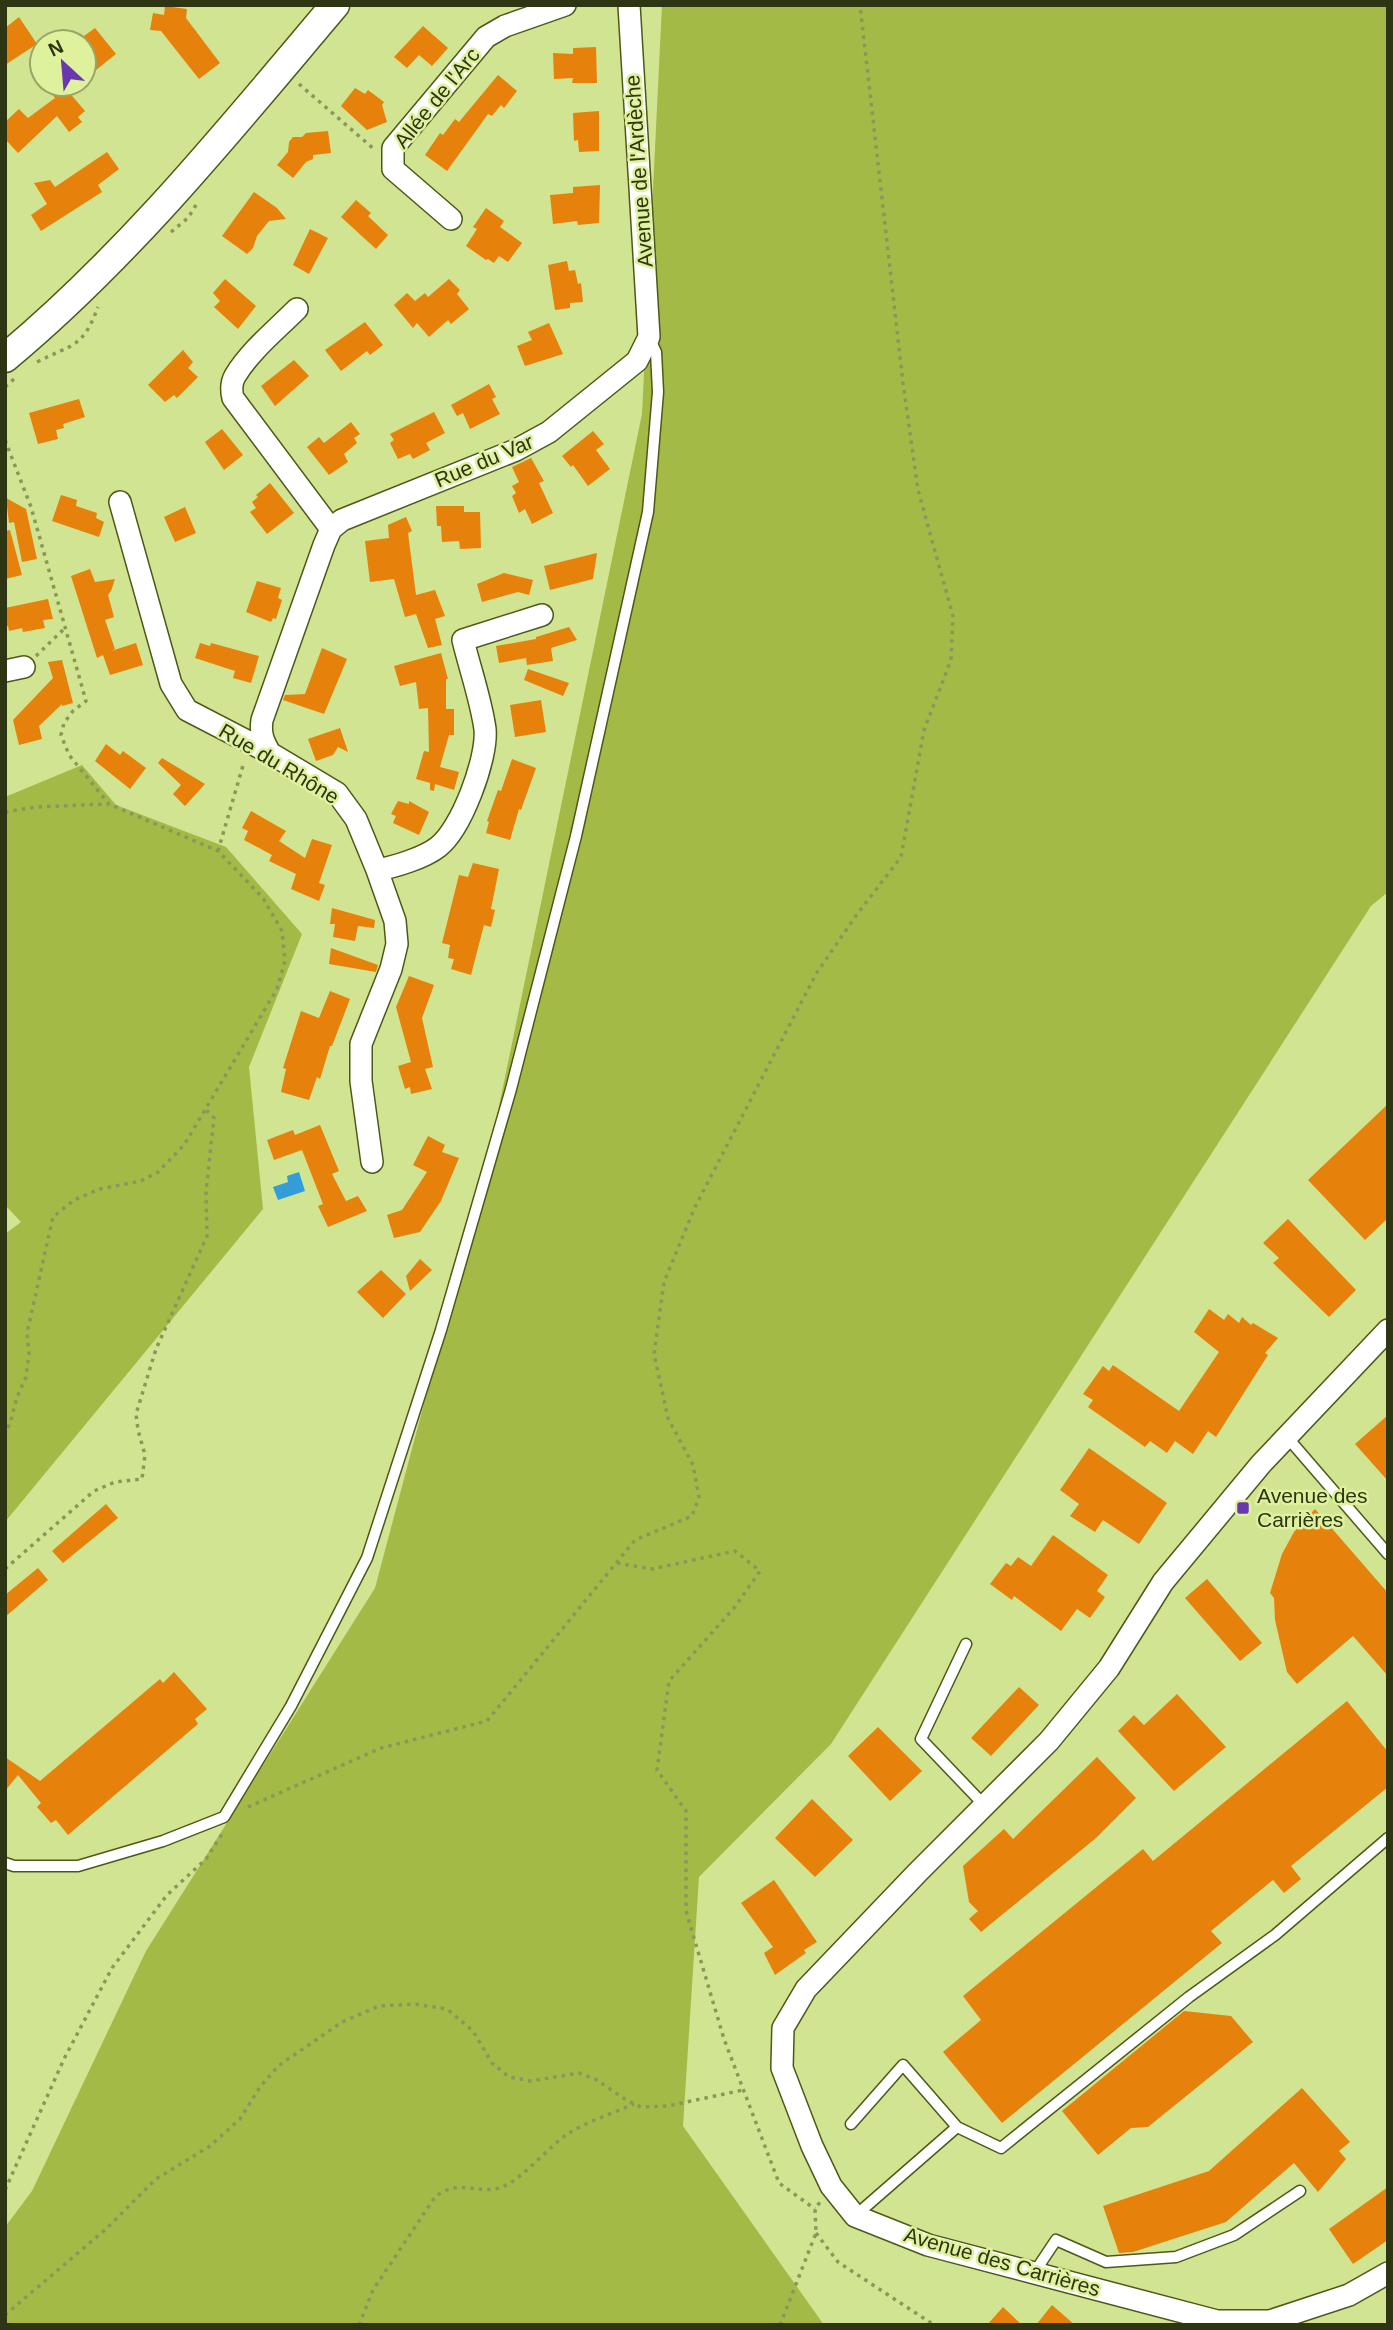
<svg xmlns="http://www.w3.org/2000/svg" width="1393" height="2330" font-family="Arial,sans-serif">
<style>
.green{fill:#a4ba47}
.water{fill:#339dda}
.building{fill:#e6810b}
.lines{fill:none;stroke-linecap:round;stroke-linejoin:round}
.lane-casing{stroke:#4d5819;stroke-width:13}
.street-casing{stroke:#4d5819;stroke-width:24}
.secondary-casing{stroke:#4d5819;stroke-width:31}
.path{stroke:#89975a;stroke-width:3.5;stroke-dasharray:3.5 5;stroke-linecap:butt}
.lane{stroke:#fff;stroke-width:10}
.street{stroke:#fff;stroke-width:21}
.secondary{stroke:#fff;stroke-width:28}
.poi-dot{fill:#6b37ae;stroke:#def19d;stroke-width:2.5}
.labels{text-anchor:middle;stroke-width:5;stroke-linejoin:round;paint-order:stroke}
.street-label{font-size:21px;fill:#2e3513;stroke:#def19d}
.poi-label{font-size:21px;fill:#2e3513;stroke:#def19d;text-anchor:start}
</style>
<rect width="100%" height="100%" fill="#d1e491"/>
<!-- green -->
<path class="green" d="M662,5H1388V892L1371,906L831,1744L699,1877L683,2126L824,2325H5V2227L32,2191L146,1951L375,1588L485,1174L642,414Z
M82,765L116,805L226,847L302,934L249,1067L263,1209L5,1522V1234L21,1222L5,1205V797Z"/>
<!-- water -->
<path class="water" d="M299,1172L305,1191L278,1200L273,1187L288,1182L287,1176Z"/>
<!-- building -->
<path class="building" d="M165,6L187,9L186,18L220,63L199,79L161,31L150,30L153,13L164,15Z
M19,17L37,44L5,65V28Z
M423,26L448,48L432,66L419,55L407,68L394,57Z
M95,28L116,54L91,74L84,66V36Z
M596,47L597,83H572L573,78L554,79L553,53L573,54V48Z
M498,75L517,91L504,108L501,105L492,116L488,114L447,171L425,155L440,133L443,135L455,119L459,122Z
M57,84H62L85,111L78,117L82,122L69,132L57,116L18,153L5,139V122L19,109L28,118L55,98L49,90Z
M355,88L365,94L368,90L384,102L382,105L387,122L367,130L341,106Z
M599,111V151L579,152L578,140L574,141L573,113Z
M328,131L331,153L313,155V159L306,162L293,178L277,165L288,152L289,142L293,137H302L306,133Z
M107,152L119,169L98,185L102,192L41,231L31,215L47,204L34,183L50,180L55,187Z
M600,185L599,223L578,225L577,221L553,224L550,195L573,193V187Z
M254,192L277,208L286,219L269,221L257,236L253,248L247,254L222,236Z
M356,200L371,213L368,216L388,235L376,249L341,217Z
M486,208L504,221L500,227L522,243L508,262L499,256L494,263L488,259L486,260L466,246L477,229L473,227Z
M310,229L328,238L309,274L293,265Z
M567,261L569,271L575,270L578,284L581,283L583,302L570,303V308L555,310L548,265Z
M225,279L256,306L238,329L214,307L220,301L213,293Z
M449,279L460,290L457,294L469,309L451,324L448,320L429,337L417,323L413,328L394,305L407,293L415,301L425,293L428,297Z
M365,322L383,345L370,355L367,351L341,371L325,350Z
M549,323L563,354L525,366L517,346L532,340L528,332Z
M183,350L193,362L188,368L198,377L177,398L174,395L165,402L148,385Z
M294,360L309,376L275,406L261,386Z
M489,384L496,397L492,399L500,414L470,429L463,413L457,416L451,405Z
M79,399L85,417L63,424L64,428L56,430L58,439L38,444L29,413Z
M434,412L445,433L426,443L430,450L413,459L410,454L398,459L390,443L394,440L390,434Z
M351,422L360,434L354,438L357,443L344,454L348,462L329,475L307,447L319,437L324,443Z
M222,429L243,455L224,470L205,442Z
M593,431L604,444L596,450L610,469L588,486L573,465L571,467L562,456Z
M531,458L544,481L539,483L553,513L532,524L525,509L519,513L512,496L516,493L512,486L519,482L512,467Z
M270,483L294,513L267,534L250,512L256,508L252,502L258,497L256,495Z
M61,495L77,500L76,506L97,513L96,518L104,522L99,537L52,521Z
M6,498L26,509L37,559L22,562L14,522L9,523Z
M436,506H464V512H480L481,548L460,549L459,541L442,542L441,526H437Z
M185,507L196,533L175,542L164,517Z
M406,517L412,531L408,533L416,595L435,590L445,616L435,619L442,645L428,648L416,614L405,617L394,579L370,582L365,541L389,538L388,525Z
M10,530L22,575L5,579V531Z
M597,553L593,579L550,590L544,566Z
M90,569L95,582L115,579L111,591L108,595L114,617L105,620L115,649L111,651L136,643L143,665L110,675L103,655L97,658L71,576Z
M504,573L533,580L529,595L518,592L482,602L477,584Z
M257,581L281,588L278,598L282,600L276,619L273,618L271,622L246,612Z
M48,599L53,619L43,620L45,628L23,632L22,628L9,631L8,626L5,627V608Z
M569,627L577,640L551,648L553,661L527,665L526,658L499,663L496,646L536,639V637Z
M200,643L210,646L211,643L259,656L251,683L233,678L235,671L195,658Z
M322,648L347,659L324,714L283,700L285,695L305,694Z
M441,653L448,679H446V709H454V735H449L440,767L459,772L454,790L435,784L434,791L430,790V783L416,779L424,751L429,752L428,708L419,709L416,682L400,686L394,666Z
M62,660L73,703L62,706V704L39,726L42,739L19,745L13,720L53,678L48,662Z
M528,669L569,683L563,696L524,680Z
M541,700L546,732L515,737L510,705Z
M340,728L348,752L338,747L333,755L316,761L308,739Z
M106,744L120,755L123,751L146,768L130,789L95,761Z
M162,758L205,784L185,806L173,794L181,785L158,763Z
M512,759L536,768L521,810L519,809L510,840L486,833L489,822L487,821L498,790L501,791Z
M398,801L409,804V801L429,812L419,835L393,823L396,816L391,814Z
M251,811L286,831L279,841L305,858L312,839L332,845L319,883L325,885L319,901L291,889L296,874L269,861L272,855L244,840L248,831L242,828Z
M473,863L499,869L491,909L495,910L491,927L484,925L471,975L451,969L454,959L448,958L450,945L442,943L459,875L468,877Z
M332,908L375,920L374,928L358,926L355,941L333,937L335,924H330Z
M331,948L378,965L376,972L329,964Z
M409,976L434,985L422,1018L433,1067L425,1069L432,1089L411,1094L410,1087L405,1089L398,1066L411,1062L396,1007Z
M330,991L350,999L332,1046H330L320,1079L317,1077L309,1100L281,1092L286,1069L283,1068L301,1011L319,1018Z
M1388,1104V1218L1365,1240L1308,1180Z
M320,1125L339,1171L332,1174L346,1201L358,1196L367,1211L328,1227L318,1206L323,1204L302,1150L274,1160L267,1140L293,1130L295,1135Z
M428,1136L445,1145L442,1152L459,1158L441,1201L420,1232L394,1238L387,1215L402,1210L427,1172L413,1165Z
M1288,1219L1356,1290L1329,1317L1273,1263L1279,1258L1263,1243Z
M420,1259L432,1270L410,1291L406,1276Z
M381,1270L406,1294L383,1318L357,1292Z
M1209,1309L1224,1320L1228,1314L1239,1323L1242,1317L1251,1325L1253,1323L1278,1338L1265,1353L1268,1355L1216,1437L1208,1431L1193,1454L1175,1441L1167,1453L1150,1441L1145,1447L1088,1407L1093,1400L1083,1394L1103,1366L1109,1371L1113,1365L1179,1411L1219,1352L1194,1332Z
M1388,1415V1481L1355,1444Z
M1089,1448L1167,1503L1139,1544L1103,1520L1095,1532L1070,1516L1079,1504L1060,1490Z
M106,1504L118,1518L63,1563L52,1551Z
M1315,1509L1388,1593V1676L1353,1636L1297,1684L1287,1672L1275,1620L1274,1598L1270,1593L1282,1554L1294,1532Z
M1053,1535L1108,1575L1097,1591L1105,1597L1090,1618L1077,1609L1061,1631L1014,1596L1012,1600L990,1584L1006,1563L1011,1566L1018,1557L1031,1566Z
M38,1568L48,1580L5,1617V1595Z
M1207,1579L1262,1643L1240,1661L1185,1598Z
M174,1672L207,1709L195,1719L198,1724L68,1835L56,1820L51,1823L37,1807L41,1803L18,1775L5,1791V1757L40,1781L160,1679L163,1683Z
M1019,1687L1039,1705L991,1756L971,1738Z
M1177,1694L1226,1747L1174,1791L1118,1731L1134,1715L1144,1725Z
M1347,1701L1388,1752V1787L1291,1866L1301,1879L1284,1893L1273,1880L1211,1931L1222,1943L1002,2123L943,2052L981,2020L963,1996L1143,1849L1153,1861Z
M878,1727L922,1771L890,1801L848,1756Z
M1097,1757L1136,1798L1096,1838L981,1932L969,1919L978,1911L969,1902L963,1866L1004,1829L1013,1839Z
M812,1799L853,1840L815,1877L775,1838Z
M774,1880L817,1942L804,1950L806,1953L775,1975L764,1953L773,1947L741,1903Z
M1184,2011L1231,2016L1253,2042L1148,2127L1131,2128L1098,2155L1062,2111Z
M1302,2088L1350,2142L1339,2151L1346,2159L1318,2192L1294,2163L1226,2222L1133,2252L1119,2253L1103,2206L1209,2171Z
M1388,2187V2240L1353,2264L1329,2229Z
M1052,2305L1075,2325H1036Z
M1003,2307L1022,2325H987Z"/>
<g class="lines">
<!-- lane casing -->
<g class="lane-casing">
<path id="lane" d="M1287,1437L1388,1554
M966,1644L921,1739L985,1806
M5,1863L14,1866H78L163,1841L224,1817L291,1706L367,1558L441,1330L511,1089L576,836L648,512L658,392L656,352L650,339
M851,2124L903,2065L957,2127L855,2216
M957,2127L1001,2148L1189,1997L1275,1935L1388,1838
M1034,2273L1056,2240L1106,2262L1176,2257L1234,2235L1300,2191"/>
</g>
<!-- street casing -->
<g class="street-casing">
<path id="street" d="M451,219L393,169V148L486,37L505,26L565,5
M297,309C276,330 250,351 235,376C231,383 231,390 233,398L331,529
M120,502L171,684L187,710L270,753L337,793L356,819L377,870L395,921L397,944L391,969L361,1044V1081L372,1162
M5,671L24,667
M270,753C263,741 260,734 262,720L324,545L331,529L342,520L516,450L549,432L637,361L649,337L629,5
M377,870C394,867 424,858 438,847C461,830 488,758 485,729C481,700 470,669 463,640L542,615
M1388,1330L1261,1464L1163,1582L1109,1668L1049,1741L918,1872L806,1989L783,2028L782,2068L812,2146L831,2186L855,2216L928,2245L1217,2321H1270L1349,2295L1388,2273"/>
</g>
<!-- secondary casing -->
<g class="secondary-casing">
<path id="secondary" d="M5,358C129,255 231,128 335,5"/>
</g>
<!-- path -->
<path class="path" d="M299,84L375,150
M171,232L188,218L196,205
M37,362C74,343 82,349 98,307
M5,387L14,379
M5,440L31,507L86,701L73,711L64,723L61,735L69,755L109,804L218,851L263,898L282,931L285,961L277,989L184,1145L158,1172L141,1181L100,1189L74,1200L53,1217L27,1333L29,1354L26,1377L17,1397L10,1424L5,1431
M36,656L65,628
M5,812L36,807L108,804
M218,851L244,762
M617,1563L652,1569L735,1551L760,1571L734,1608L669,1681L657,1770L686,1811V1911L724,2039L779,2183L815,2209
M5,1569L94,1491L115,1482L142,1479L145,1455L138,1430L136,1414L156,1349L207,1236L206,1191L214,1118L205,1109
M248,1807L381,1748L487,1721L635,1540L692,1516L699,1497L693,1465L668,1418L654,1354L664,1282L695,1207L816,974L855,917L901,857L924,730L951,660L953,616L918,490L903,383L860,5
M5,2190L64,2059L112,1968L167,1895L206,1859L222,1834
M816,2233L838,2262L934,2325
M5,2315L105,2230L156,2179L210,2146L240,2119L260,2087L278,2066L342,2022L379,2006L414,2004L447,2009L473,2031L492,2063L509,2077L531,2081L579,2073L597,2080L626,2100L641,2107L668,2106L743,2090
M359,2325L373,2290L435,2197C460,2177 478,2196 502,2187C522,2180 550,2145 569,2133C589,2121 613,2113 634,2104
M780,2325L816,2233L815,2209L820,2202"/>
<!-- lane -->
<use href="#lane" class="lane"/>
<!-- street -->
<use href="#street" class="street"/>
<!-- secondary -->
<use href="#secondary" class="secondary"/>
</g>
<!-- markers -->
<rect class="poi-dot" x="1236" y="1501" width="14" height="14" rx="3.5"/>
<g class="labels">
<!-- street labels -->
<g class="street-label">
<text transform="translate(437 98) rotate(-51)" y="7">Allée de l'Arc</text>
<text transform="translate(639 171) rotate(-94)" y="7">Avenue de l'Ardèche</text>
<text transform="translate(484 461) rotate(-23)" y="7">Rue du Var</text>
<text transform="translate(279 764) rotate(31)" y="7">Rue du Rhône</text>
<text transform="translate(1002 2262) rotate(16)" y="7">Avenue des Carrières</text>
</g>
<!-- poi labels -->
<g class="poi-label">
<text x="1257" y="1503">Avenue des<tspan x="1257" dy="24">Carrières</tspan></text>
</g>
</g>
<!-- border -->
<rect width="1393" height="2330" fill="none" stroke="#2e3513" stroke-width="14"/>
<!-- north arrow -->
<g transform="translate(63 63) rotate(334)"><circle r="33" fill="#def19d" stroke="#98a666" stroke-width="2"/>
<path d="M0-5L12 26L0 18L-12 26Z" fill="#6b37ae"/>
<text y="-10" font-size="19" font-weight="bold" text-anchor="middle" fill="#2e3513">N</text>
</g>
</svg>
